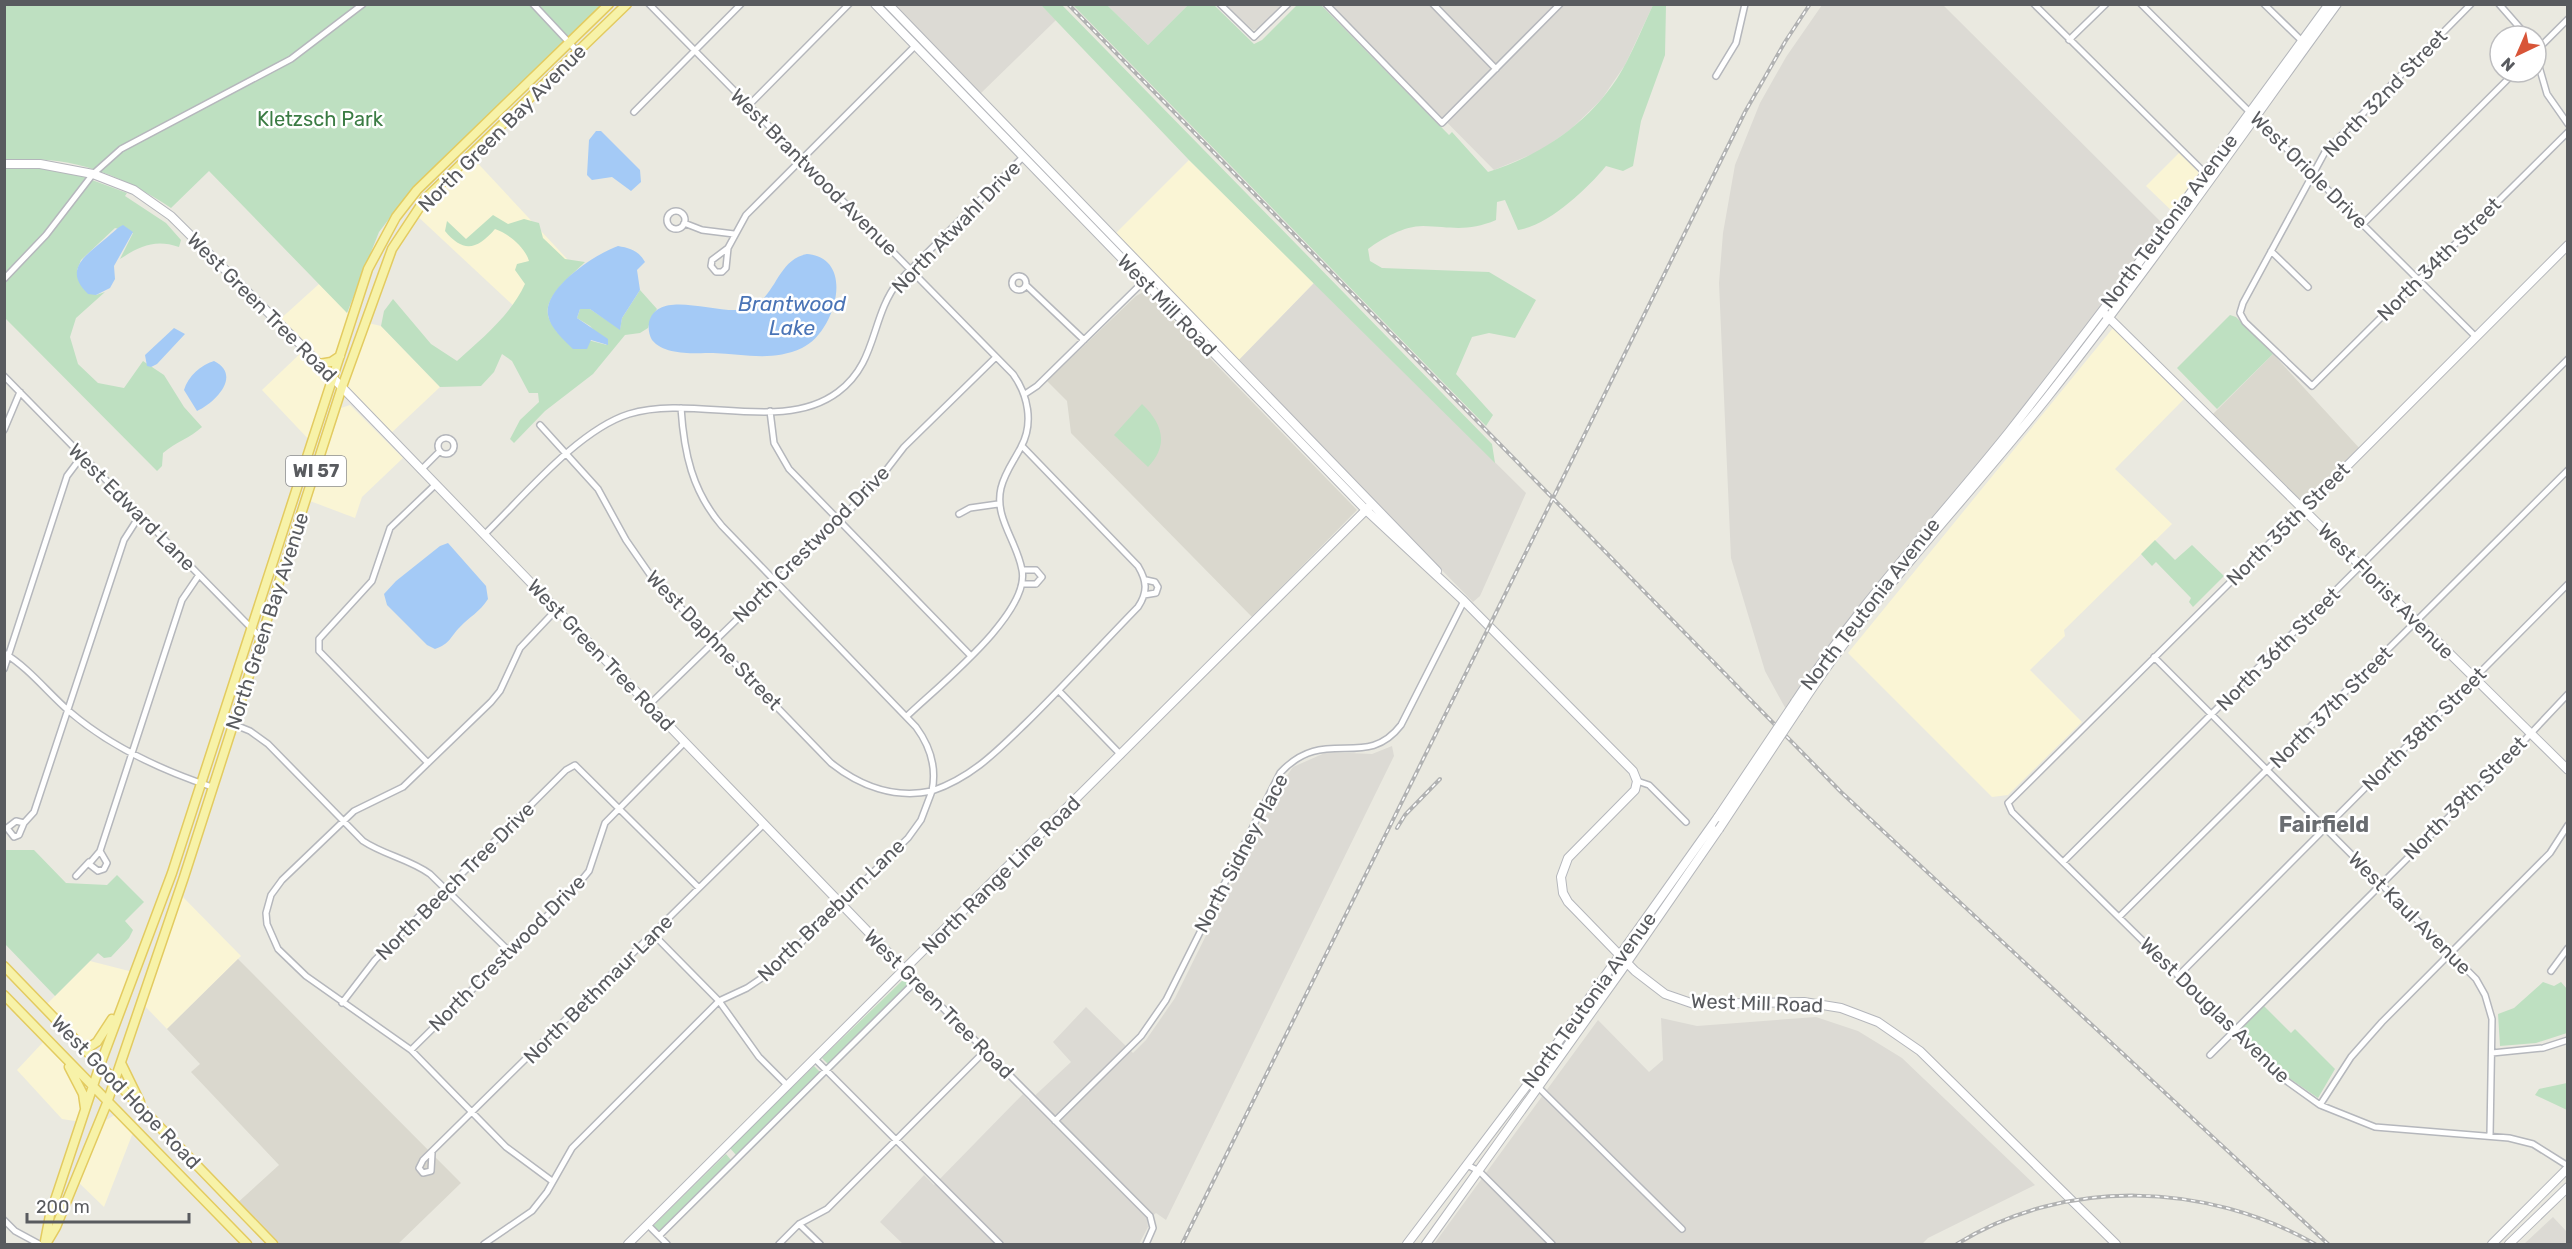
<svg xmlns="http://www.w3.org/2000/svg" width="2572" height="1249" font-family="Rubik,sans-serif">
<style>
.commercial{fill:#faf5d5}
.industrial{fill:#dcdad4}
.education{fill:#dad8ce}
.green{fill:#bee0c1}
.water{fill:#a4caf6}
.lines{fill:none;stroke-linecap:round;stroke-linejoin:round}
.street-casing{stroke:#b5b7bc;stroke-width:8}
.secondary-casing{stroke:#b4b6bb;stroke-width:10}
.primary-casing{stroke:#e3cb60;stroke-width:11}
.street{stroke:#fff;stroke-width:5}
.secondary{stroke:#fff;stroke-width:8}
.primary{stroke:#f7f2a8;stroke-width:8}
.rail-casing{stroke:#b1b2b2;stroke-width:4}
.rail{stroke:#fff;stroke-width:1.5;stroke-dasharray:4.5;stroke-linecap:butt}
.secondary-bridge-casing{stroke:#b4b6bb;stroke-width:10;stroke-linecap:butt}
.secondary-bridge{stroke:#fff;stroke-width:8}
.labels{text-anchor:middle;stroke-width:5;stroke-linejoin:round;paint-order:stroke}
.shield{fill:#fff;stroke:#8b8c8f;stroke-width:1.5}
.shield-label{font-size:18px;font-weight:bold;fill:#595b5f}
.street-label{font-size:20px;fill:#595b5f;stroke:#fff}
.park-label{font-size:20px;fill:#3b7c44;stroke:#fff}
.water-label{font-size:21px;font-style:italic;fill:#4a74b6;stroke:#fff}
.quarter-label{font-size:22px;font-weight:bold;fill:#6a6d71;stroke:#fff}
</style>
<rect width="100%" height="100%" fill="#eae9e0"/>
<!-- commercial -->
<path class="commercial" d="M2181,151L2205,173L2175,214L2146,186Z
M471,156L568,260L517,309L414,213Z
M1189,160L1314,283L1238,361L1115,234Z
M319,284L353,318L340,356L320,364L333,378L312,443L262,390L305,349L277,322Z
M368,323L381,326L440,387L388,436L342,387Z
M2113,328L2184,399L2115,469L2172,524L2064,630L2065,636L2030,670L2082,722L2008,795L1992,797L1848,653Z
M350,405L403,458L362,497L355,518L310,501L341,408Z
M178,892L241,956L167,1029L140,1001Z
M90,961L133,972L106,1029L85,1050L44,1007Z
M46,1039L64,1058L83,1094L81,1122L62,1119L17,1070Z
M118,1113L134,1130L104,1207L75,1179L103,1122Z"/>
<!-- industrial -->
<path class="industrial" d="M891,5H1041L1056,20L979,95Z
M1107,5H1188L1148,45Z
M1226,5H1283L1259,29L1253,30Z
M1331,5H1653L1625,65L1601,100L1571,129L1540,151L1494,170Z
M1822,5H1943L2166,227L1788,713L1765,671L1731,558L1719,283L1723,233L1735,165L1760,103L1786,57Z
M1314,283L1526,493L1480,596L1473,602L1238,361Z
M1392,746L1394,756L1166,1220L1156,1213L1147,1220L1148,1227L1139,1244H903L880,1222L924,1175L934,1185L1023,1094L1029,1101L1071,1062L1053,1042L1086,1007L1133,1053L1146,1040L1175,998L1281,784L1293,767L1327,752L1372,754Z
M1816,1017L1858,1031L1902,1058L2035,1185L1928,1238L1922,1244H1434L1598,1020L1649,1072L1663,1060L1661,1018L1697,1026Z
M2553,1217L2567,1232V1244H2524Z"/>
<!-- education -->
<path class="education" d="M1145,291L1357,510L1252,617L1071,433L1067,401L1047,381L1136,296Z
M2273,354L2362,451L2304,509L2210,417Z
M238,959L461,1183L398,1244H273L235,1205L279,1165L191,1072L200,1064L167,1029Z"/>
<!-- green -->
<path class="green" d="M4,5H603L411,190L379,232L347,313L209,171L171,208C120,174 67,153 5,161Z
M1041,5H1062L1492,444L1495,463L1189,160Z
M1073,5H1107L1148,45L1188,5H1214L1254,44L1262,40L1297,5H1321L1449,135L1452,132L1488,172C1544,155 1598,117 1626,63C1636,44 1644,24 1653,5H1666L1665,55L1641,121L1633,166L1623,171L1606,166C1587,189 1548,226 1518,230L1505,200L1497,202L1496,220C1468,232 1452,227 1423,226C1404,226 1383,238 1368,249L1370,261L1382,268L1489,272L1536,300L1515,338L1489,333L1472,337L1456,374L1493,415L1486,426Z
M35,168L76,174L127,193L125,196L166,223L181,240L179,247C155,239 140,246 120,259L133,233L115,228L81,260L77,270L96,295L105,292L76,318L70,337L78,364L98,383L124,388L143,361L164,375L184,407L202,427C190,438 176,442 163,453L162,466L157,471L5,318L4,169Z
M493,215L508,224L524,219L539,223L543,238L565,259L585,262C573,274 544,296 548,315C549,321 554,327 557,332L607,345L590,326L577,318L580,309H590L620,329L622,318L640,290L657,309L651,318L648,328L640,333L625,335L593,374L545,411L514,443L510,439L520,420L539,402L538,393H529L512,361L502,354L494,372L481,386L440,387L381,326L384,311L393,299L431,344L457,361C480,340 511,315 525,284L515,270L517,264L529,261C525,247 509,234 495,229C477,250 463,253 445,231L447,221L466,239Z
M2230,315L2236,317L2273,354L2217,409L2177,368Z
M1142,404C1163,424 1169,445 1148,467L1114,435Z
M2155,540L2175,560L2192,545L2224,576L2193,607L2189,602L2191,598L2156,562L2152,566L2141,554Z
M4,850H34L66,883L107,885L117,875L144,902L125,921L133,930L129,938L111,957L104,958L98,953L55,996L5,944Z
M906,977L911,983L828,1064L822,1058Z
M2543,982L2554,986L2561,982L2567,989V1033L2536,1043L2500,1046L2498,1014L2514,1008Z
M2264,1006L2291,1033L2295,1029L2335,1069L2318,1098L2283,1074L2240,1030Z
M814,1066L820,1072L736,1155L730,1148Z
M2567,1083V1110L2535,1095L2539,1089Z
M726,1154L731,1160L659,1231L653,1226Z"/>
<!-- water -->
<path class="water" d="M596,131H601L640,170L641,182L631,191L612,177L592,180L587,175L589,140Z
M123,225L133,232L114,266L115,279L110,288L96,295L88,294C63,270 85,256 104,240C111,235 115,229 123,225Z
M618,246C630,248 639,251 645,262L637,270L640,290L622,318L620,330L590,309H580L577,318L608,339V345L591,340L587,349H573C564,340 550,328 548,315C543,288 597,253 618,246Z
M807,254C857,258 835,333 802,348C772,362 744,354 713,353C695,353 665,356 652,340C649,335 648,328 649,322C659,286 722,318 749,308C777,298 776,260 807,254Z
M174,328L185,334L157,364L151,367L147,366L145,355Z
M214,361C242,375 216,402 197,411L184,390C188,376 201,365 214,361Z
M448,543L486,586L488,599C479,613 470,616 460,627C450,637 450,644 435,649L427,645L387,605L384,594L396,581L440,546Z"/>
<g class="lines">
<!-- street casing -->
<g class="street-casing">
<path id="street" d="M533,4L578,52
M649,4L1013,374C1028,395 1034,423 1021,447C1014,461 1005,472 1001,488C994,518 1017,541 1022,570C1031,613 937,687 907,716
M1220,4L1254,37L1288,4
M1326,4L1442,123L1560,4
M1433,4L1496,69
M2034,4L2206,174
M2141,4L2476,337
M2264,4L2304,43
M2471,4L2325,152L2243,303L2240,313L2245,322L2312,386L2568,132
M2499,4L2527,36
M2069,40L2106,4
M2536,51L2568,19
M2536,56L2547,94L2568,124
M1716,76L1736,43L1745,4
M748,106L849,4
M634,112L741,4
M667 220a9 9 0 1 1 18 0a9 9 0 1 1-18 0Z
M684,223L702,230L734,234
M2363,224L2515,72
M728,248L712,260L711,266L716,272H722L726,268L728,248L746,215L916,45
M2271,251L2308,287
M1012 283a7 7 0 1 1 14 0a7 7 0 1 1-14 0Z
M4,279L46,235L93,174L121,149L291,59L363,4
M1026,285L1084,340
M4,376L260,637
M1025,394L1037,386L1145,280
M770,411L774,443L789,469L970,655
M540,425L598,489L626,540L653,579L831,763C860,786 895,799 932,791C937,767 930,746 916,727L722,526C692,491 684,453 681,408
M4,430L20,392
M438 446a8 8 0 1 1 16 0a8 8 0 1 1-16 0Z
M421,470L440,451
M2304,509L2008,803L2012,812L2281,1077L2320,1105L2375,1127L2509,1138L2533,1144L2568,1166
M959,514L970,508L998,504
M484,535C523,497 578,430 629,414C694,394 782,434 838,392C878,362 870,318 898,282L1024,156
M1023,584H1036L1042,577L1036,570H1023
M1144,595L1156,593L1158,587L1155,582L1146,580
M4,653C29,668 48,693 70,712C111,747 161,770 212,787
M2154,657L2476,979L2485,995L2492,1019L2490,1135
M4,669L67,476L82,456
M1060,692L1121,755
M650,704L874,486L904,447L996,357
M223,720L250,731L268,744L363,841C384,855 409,859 430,874L509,951
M428,763L319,651V639L372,581L390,528L435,485
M1637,781L1649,785L1686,822
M24,823L19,835L14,837L7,828L16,821L24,823L34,812L124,540L140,515
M100,851L107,863L104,869L98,871L89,864L100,851L182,600L199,575
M2063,862L2568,359
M76,876L89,862
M2119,917L2568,470
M653,934L719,1001L759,1057L788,1086
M905,970L1150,1216L1153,1228L1146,1244
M2551,971L2568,948
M2178,976L2568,584
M342,1003L375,960L566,770L575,765L699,888
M411,1050L575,888L589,871L605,823L685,742
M2492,1053L2543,1048L2568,1040
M2210,1055L2502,764L2568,694
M815,1059L1000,1244
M1531,1080L1682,1229
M2320,1105L2351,1057L2382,1022L2550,853L2568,825
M1055,1121L1141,1036L1166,1000L1280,773C1325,724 1365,772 1401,725L1464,601
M432,1153L431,1171L423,1173L419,1168L423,1160L764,824
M1467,1165L1479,1171L1552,1244
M552,1181L506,1147L411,1050L306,976L278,949L267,924L266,913L271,895L282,880L354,811L403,787L491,702L500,691L520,648L556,610
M4,1220L15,1231L39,1244
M799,1224L820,1244
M648,1225L667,1244
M659,1236L916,981
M484,1244L532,1211L547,1192L572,1148L719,1001L747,988L772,971L908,838L921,820L932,791C972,777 996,752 1025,724C1064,686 1100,646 1138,607C1148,592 1147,581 1138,566L1022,446
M779,1244L799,1224L827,1209L985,1051"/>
</g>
<!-- secondary casing -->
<g class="secondary-casing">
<path id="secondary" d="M875,4L1366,510L1464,601L1633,771L1637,781L1635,790L1568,858L1561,877L1563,893L1568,902L1635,971L1665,994L1694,1004L1804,1002L1841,1008L1878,1022L1920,1051L2116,1244
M888,4L1437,571
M4,164H40L93,174L134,190L171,216L305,349L905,970
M2105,314L2568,770
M2304,509L2568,245
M1795,702C1858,605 1937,522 2009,432C2119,292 2224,148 2329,4
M1799,708C1871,597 1964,502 2046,399C2147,271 2241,136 2337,4
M628,1244L1372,504
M1407,1244L1531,1080L1718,817
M1426,1244L1621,971L1719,829
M2492,1244L2568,1168
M2509,1244L2568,1187"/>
</g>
<!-- primary casing -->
<g class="primary-casing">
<path id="primary" d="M319,364L331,362L340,356
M4,966L273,1244
M4,995L247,1244
M85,1050L97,1042L112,1019
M121,1063L140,1102
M69,1067L83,1094L85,1108
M45,1241L50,1215L100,1065L172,873L368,269L396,217L417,190L609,4
M46,1244L56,1227L107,1103L184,877L342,387L392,249L425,199L627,4"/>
</g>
<!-- street -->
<use href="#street" class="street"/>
<!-- secondary -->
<use href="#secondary" class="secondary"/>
<!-- primary -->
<use href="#primary" class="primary"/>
<!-- rail casing -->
<g class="rail-casing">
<path id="rail" d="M1068,4L1841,792L2328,1244
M1397,828L1405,815L1440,779
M1182,1244L1745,112L1785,42L1810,4
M1957,1244C2065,1177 2206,1182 2315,1244"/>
</g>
<!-- rail -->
<use href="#rail" class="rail"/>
<!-- secondary-bridge casing -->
<g class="secondary-bridge-casing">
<path id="secondary-bridge" d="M1718,817L1795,702
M1719,829L1799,708"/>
</g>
<!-- secondary-bridge -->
<use href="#secondary-bridge" class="secondary-bridge"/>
</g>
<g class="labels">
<!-- shield labels -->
<rect class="shield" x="286" y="456" width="60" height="30" rx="4.5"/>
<g class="shield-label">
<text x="316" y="477">WI 57</text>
</g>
<!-- street labels -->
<g class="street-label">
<text transform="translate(2385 93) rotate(-46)" y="7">North 32nd Street</text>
<text transform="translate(502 128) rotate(-45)" y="7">North Green Bay Avenue</text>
<text transform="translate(2309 170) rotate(45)" y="7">West Oriole Drive</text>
<text transform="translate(814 172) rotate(45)" y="7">West Brantwood Avenue</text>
<text transform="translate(2169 221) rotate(-53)" y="7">North Teutonia Avenue</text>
<text transform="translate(956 227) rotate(-46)" y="7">North Atwahl Drive</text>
<text transform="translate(2439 259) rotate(-45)" y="7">North 34th Street</text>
<text transform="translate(1167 305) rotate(46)" y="7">West Mill Road</text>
<text transform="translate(262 307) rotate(45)" y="7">West Green Tree Road</text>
<text transform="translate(132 507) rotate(45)" y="7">West Edward Lane</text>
<text transform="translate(2288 524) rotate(-45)" y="7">North 35th Street</text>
<text transform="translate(811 544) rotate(-45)" y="7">North Crestwood Drive</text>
<text transform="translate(2386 591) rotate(45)" y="7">West Florist Avenue</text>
<text transform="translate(1870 604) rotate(-52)" y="7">North Teutonia Avenue</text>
<text transform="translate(267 621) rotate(-72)" y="7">North Green Bay Avenue</text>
<text transform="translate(714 640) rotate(46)" y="7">West Daphne Street</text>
<text transform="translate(2278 649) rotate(-45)" y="7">North 36th Street</text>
<text transform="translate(601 655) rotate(46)" y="7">West Green Tree Road</text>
<text transform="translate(2331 707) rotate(-45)" y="7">North 37th Street</text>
<text transform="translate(2424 729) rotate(-45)" y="7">North 38th Street</text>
<text transform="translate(2465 798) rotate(-45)" y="7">North 39th Street</text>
<text transform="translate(1241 853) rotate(-62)" y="7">North Sidney Place</text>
<text transform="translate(1001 875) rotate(-45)" y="7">North Range Line Road</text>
<text transform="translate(455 881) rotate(-45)" y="7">North Beech Tree Drive</text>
<text transform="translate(831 910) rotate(-44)" y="7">North Braeburn Lane</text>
<text transform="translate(2410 913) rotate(45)" y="7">West Kaul Avenue</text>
<text transform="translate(507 953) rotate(-45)" y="7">North Crestwood Drive</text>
<text transform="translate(598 989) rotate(-45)" y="7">North Bethmaur Lane</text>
<text transform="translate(1589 1000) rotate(-54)" y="7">North Teutonia Avenue</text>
<text transform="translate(1757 1003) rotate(2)" y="7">West Mill Road</text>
<text transform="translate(939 1004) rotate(45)" y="7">West Green Tree Road</text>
<text transform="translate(2215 1010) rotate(44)" y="7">West Douglas Avenue</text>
<text transform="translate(126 1092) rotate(46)" y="7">West Good Hope Road</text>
</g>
<!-- park labels -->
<g class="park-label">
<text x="320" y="126">Kletzsch Park</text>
</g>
<!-- water labels -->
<g class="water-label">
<text x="792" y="311">Brantwood<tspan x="792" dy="24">Lake</tspan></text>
</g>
<!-- quarter labels -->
<g class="quarter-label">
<text x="2324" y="832">Fairfield</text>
</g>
</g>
<!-- border -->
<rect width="2572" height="1249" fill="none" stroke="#595b5f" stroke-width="12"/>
<!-- north arrow -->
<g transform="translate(2518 54) rotate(224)"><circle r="28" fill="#ffffff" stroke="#bdbdbf" stroke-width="1.5"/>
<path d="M0-4.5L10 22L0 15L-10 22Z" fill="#d85538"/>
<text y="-9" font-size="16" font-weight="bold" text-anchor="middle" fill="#595b5f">N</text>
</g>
<!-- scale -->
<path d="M27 1213v9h162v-9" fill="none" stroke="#595b5f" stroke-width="3"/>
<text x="36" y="1213" font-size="18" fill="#595b5f" stroke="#ffffff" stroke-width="4.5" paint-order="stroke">200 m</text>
</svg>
